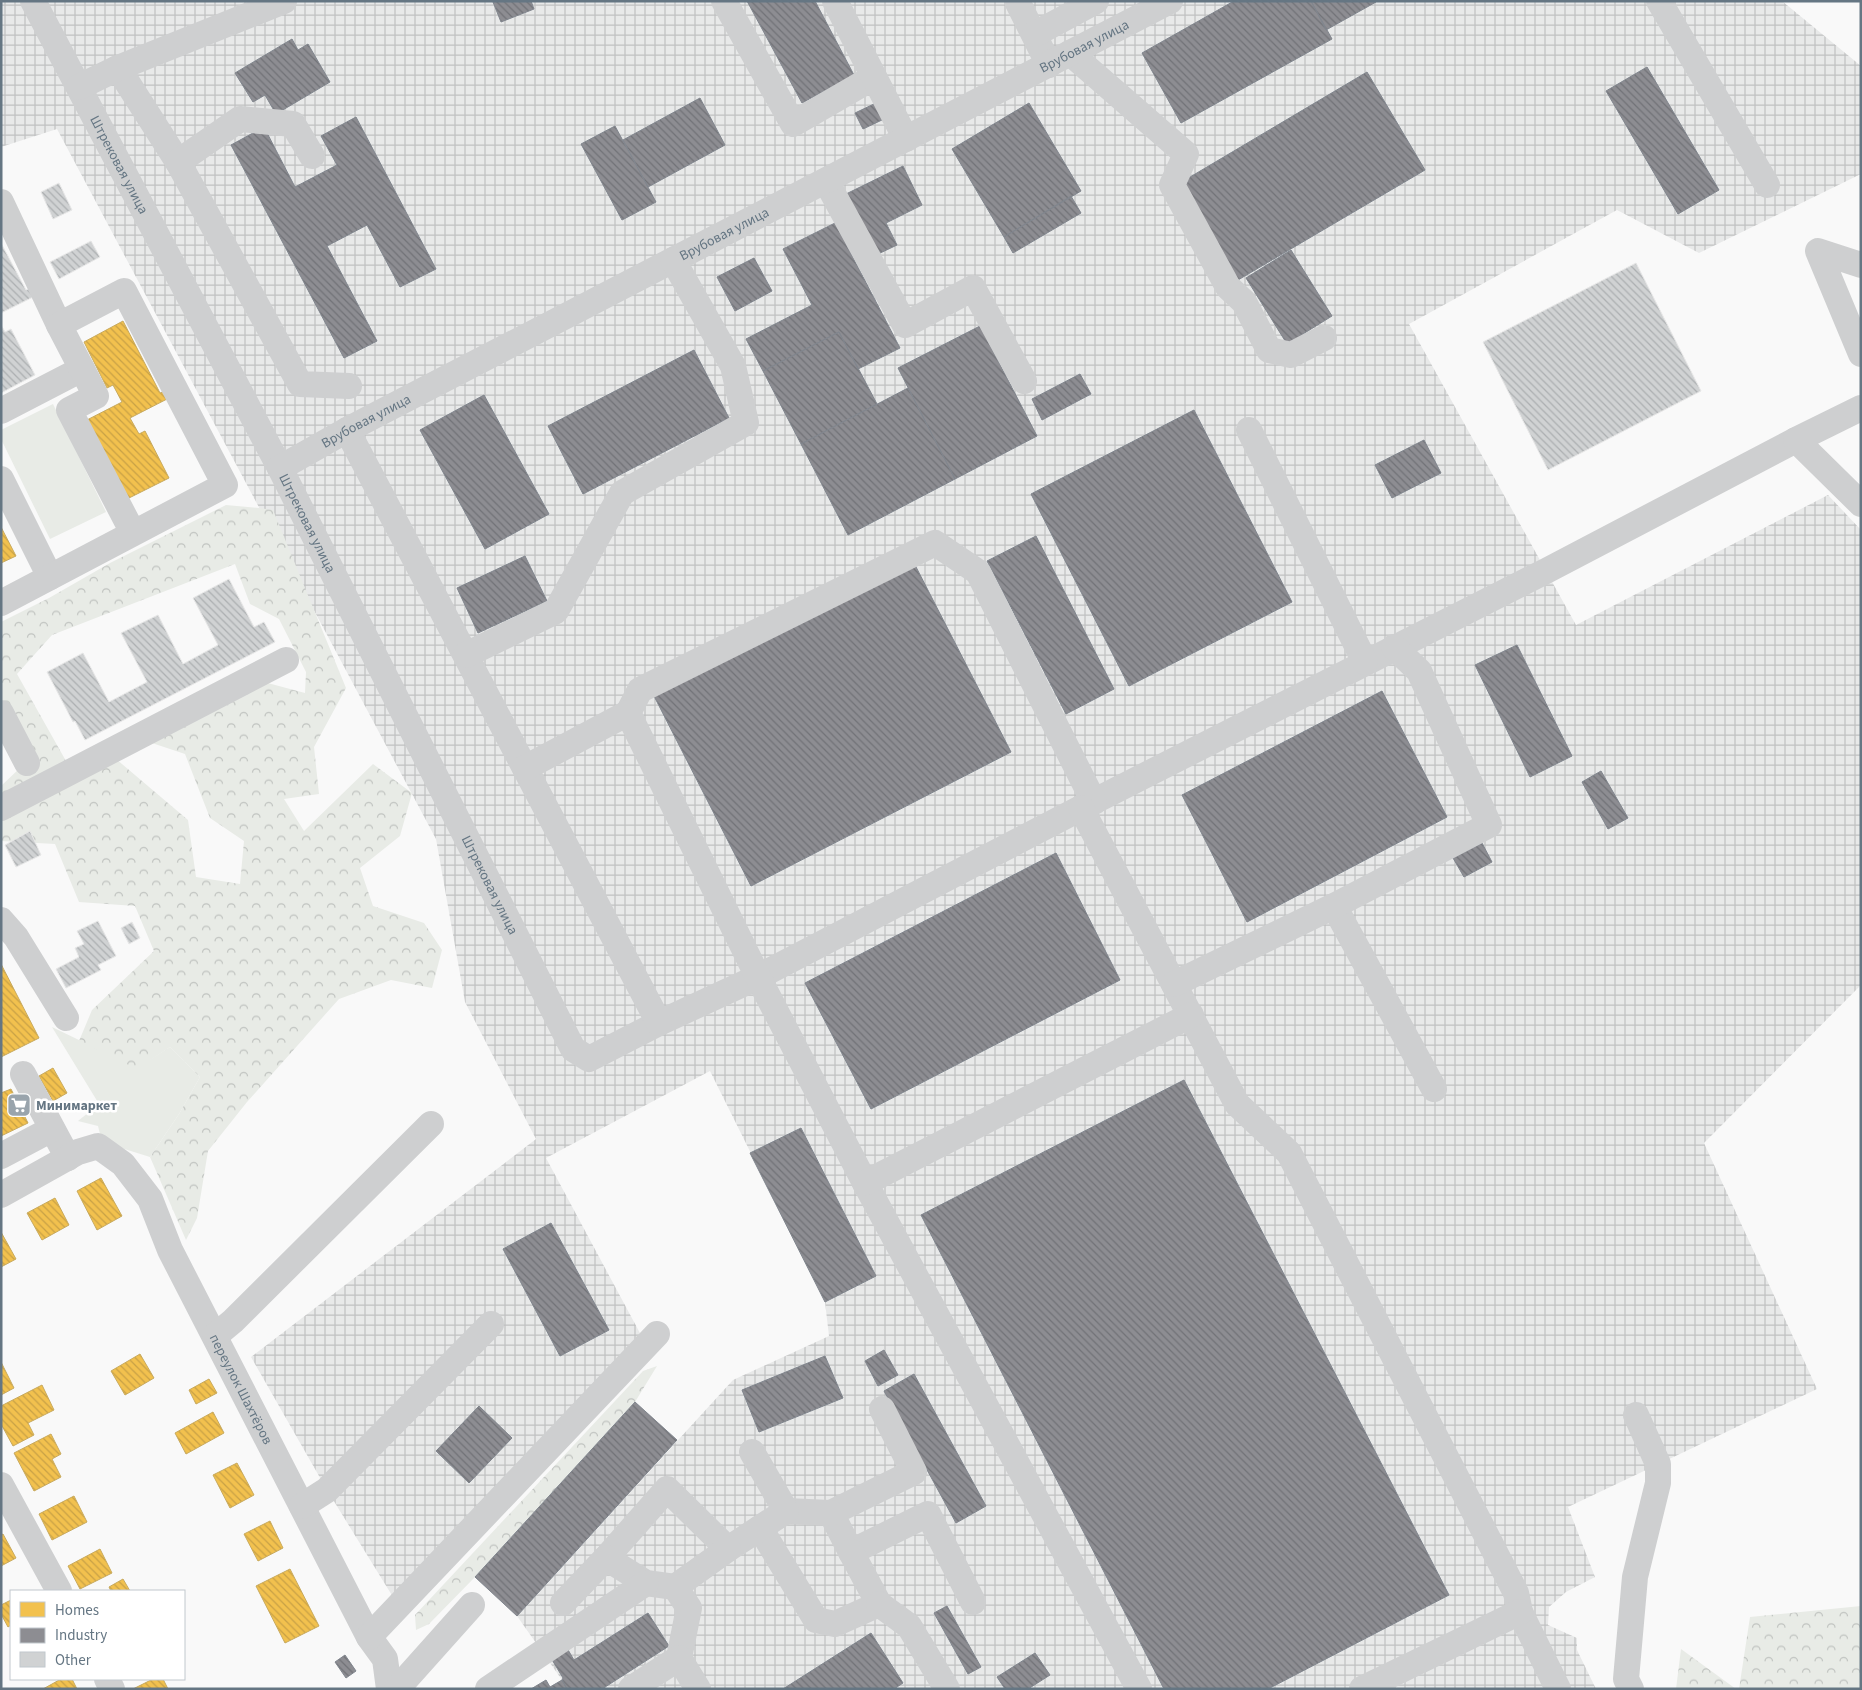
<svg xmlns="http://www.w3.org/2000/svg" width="1862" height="1690" font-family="'Source Sans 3',sans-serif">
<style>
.industrial{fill:url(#industrial-grid)}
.green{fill:#e8ebe6}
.forest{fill:url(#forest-crowns);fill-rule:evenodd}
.homes{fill:url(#homes-back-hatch);stroke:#c8aa5e}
.industry{fill:url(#industry-back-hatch);stroke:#81868e}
.building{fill:url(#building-back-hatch);stroke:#e8e8e8}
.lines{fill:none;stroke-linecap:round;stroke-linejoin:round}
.minor{stroke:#cecfd0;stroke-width:26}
.labels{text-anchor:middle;stroke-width:5;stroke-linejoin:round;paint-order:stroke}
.street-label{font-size:14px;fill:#657683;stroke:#fff}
.poi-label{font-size:14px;font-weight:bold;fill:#657683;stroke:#fff;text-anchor:start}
</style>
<defs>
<pattern id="industrial-grid" width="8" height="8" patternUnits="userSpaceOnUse" patternTransform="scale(1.25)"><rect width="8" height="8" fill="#e8e9e9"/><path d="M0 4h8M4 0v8" fill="none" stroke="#c0c1c2"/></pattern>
<pattern id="forest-crowns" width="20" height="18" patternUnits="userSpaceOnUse" patternTransform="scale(1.25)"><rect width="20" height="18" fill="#e8ebe6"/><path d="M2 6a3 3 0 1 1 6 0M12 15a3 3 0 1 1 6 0" fill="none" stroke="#c0c3c0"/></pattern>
<pattern id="homes-back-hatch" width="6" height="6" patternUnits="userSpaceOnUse" patternTransform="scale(1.25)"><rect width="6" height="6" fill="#f2c14e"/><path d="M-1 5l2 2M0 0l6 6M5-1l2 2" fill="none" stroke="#c8a146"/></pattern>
<pattern id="industry-back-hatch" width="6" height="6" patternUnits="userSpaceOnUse" patternTransform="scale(1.25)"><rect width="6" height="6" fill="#8d8d92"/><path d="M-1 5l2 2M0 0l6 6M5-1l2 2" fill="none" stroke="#717277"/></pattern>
<pattern id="building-back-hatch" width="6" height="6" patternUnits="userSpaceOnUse" patternTransform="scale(1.25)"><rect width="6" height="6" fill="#d0d2d3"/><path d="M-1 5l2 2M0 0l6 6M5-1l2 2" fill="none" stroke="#acafb1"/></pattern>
</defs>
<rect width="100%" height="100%" fill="#f9f9f9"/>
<!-- industrial -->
<path class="industrial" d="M1,1H1782L1861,66V174L1699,253L1617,210L1409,324L1576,625L1828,495L1861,530V985L1704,1143L1817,1389L1568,1507L1595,1577L1566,1592L1549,1607L1548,1625L1577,1638V1650L1596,1689H532L546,1680L550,1687L562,1680L517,1616L733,1380L829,1336L825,1302L710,1071L546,1158L641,1335L393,1597L327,1490L251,1357L536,1139L465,1002L436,839L57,129L1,147Z"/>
<!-- green -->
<path class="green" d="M53,404L106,512L50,539L1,439V430Z
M52,1027L137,1068L170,1047L200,1077L179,1114L150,1157L102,1142L98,1126L78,1121L99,1104Z"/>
<!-- forest -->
<path class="forest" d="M226,505L259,508L273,510L346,688L314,747L319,794L284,799L304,831L373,764L412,793L400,836L360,868L373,906L424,923L442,950L432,988L391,980L339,999L247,1102L208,1151L197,1218L186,1240L150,1157L179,1114L200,1077L170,1047L137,1069L79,1041L92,1010L154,951L135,906L79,902L55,844L1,841V786L21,767L1,733V622L49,598L110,563ZM235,564L250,604L279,619L306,672L305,693L264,682L146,741L185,754L210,818L244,841L240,884L196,877L188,820L109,753L66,761L17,674L52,635Z
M657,1366L635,1402L475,1577L429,1624L416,1630L415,1615L643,1371Z
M1861,1606V1689H1739L1750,1617Z
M1681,1649L1736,1689H1676Z"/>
<!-- homes -->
<path class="homes" d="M123,321L160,393L165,391L169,398L130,418L139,434L145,431L169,478L129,498L83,422L122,402L113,385L107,388L84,342Z
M1,527L16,556L1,563Z
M1,964L39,1038L1,1057Z
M53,1068L67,1093L53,1101L39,1076Z
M11,1089L28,1123L1,1136V1093Z
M101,1178L122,1216L97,1230L77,1191Z
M55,1198L69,1225L42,1240L27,1213Z
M1,1232L16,1259L1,1267Z
M140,1354L154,1378L125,1395L111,1371Z
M1,1362L14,1388L1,1395Z
M209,1379L217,1393L196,1404L189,1390Z
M42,1385L54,1410L28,1423L34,1435L13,1446L1,1424V1406Z
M213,1412L224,1433L186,1454L175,1433Z
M51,1434L61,1454L52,1459L61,1477L34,1491L14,1453Z
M237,1463L254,1495L230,1508L213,1475Z
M74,1496L87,1522L52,1540L39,1514Z
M270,1521L283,1548L258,1561L244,1534Z
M3,1534L16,1558L1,1566V1535Z
M100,1549L112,1573L80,1589L68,1566Z
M290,1569L319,1626L285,1643L256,1586Z
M123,1579L130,1591H111L109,1587Z
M11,1600V1625L8,1627L1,1614V1605Z
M61,1679H72L77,1689H43Z
M153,1679H163L168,1689H133Z"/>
<!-- industry -->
<path class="industry" d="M496,1H531L534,9L501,22L493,2Z
M747,1H815L854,75L802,103Z
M1234,1H1311L1332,39L1181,123L1142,53Z
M1311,1H1376V2L1326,30Z
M292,39L298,50L308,44L330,82L276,114L265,95L253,102L235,73Z
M1647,67L1719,190L1678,214L1606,91Z
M1367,72L1425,170L1238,280L1180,183Z
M700,98L725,145L648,187L623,140Z
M876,103L884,119L863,129L855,113Z
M1029,103L1081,191L1004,237L952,149Z
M356,117L436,269L400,287L367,225L327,246L377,341L344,358L231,145L264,127L295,187L337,165L321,136Z
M615,126L656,202L622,220L581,144Z
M903,166L922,205L886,223L897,245L876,255L846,194Z
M1071,196L1081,213L1013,253L1004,237Z
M835,223L900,348L858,369L839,332L763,371L746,339L812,305L783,249Z
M1291,250L1332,316L1287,344L1246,278Z
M754,258L772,291L735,311L717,277Z
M980,326L1037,436L955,479L898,368Z
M839,332L877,404L801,444L763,371Z
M694,350L729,418L583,494L548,426Z
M1080,374L1091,394L1042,420L1032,399Z
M908,388L955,479L848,535L801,444Z
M484,395L549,514L485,549L420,430Z
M1194,410L1292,602L1129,686L1031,494Z
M1424,440L1441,473L1392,498L1375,465Z
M1036,536L1114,689L1066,714L987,561Z
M525,556L547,601L478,633L457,588Z
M914,563L1011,752L751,886L654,696Z
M1517,645L1572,756L1530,777L1475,665Z
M1382,691L1447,817L1247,922L1182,795Z
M1601,771L1628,818L1608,829L1582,782Z
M1482,843L1492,862L1464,877L1453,858Z
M1056,853L1120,980L871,1109L805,983Z
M1184,1080L1449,1595L1268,1689H1164L921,1215Z
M801,1128L876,1276L825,1302L750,1153Z
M551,1223L609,1330L560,1356L503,1249Z
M884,1350L898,1375L878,1386L865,1361Z
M825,1356L843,1398L759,1432L742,1390Z
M914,1374L986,1506L956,1523L884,1391Z
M635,1402L677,1440L517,1616L475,1577Z
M479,1406L512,1438L469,1483L436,1451Z
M947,1606L981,1667L968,1674L934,1613Z
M648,1613L669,1646L602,1689H567L562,1680L563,1678L548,1653L564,1643L574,1660Z
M871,1633L903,1683L894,1689H783Z
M1035,1653L1050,1675L1028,1689H1005L997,1677Z
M345,1655L356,1671L346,1678L335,1662Z
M546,1680L550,1687L548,1689H531Z
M562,1680L567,1689H548L550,1687Z"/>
<!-- building -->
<path class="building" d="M59,183L72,210L53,219L41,192Z
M91,241L100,257L59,279L50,262Z
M1,243L26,290L31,288L35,296L1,313Z
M1636,263L1701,391L1548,470L1483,342Z
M1,325L5,332L11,329L35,375L1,393Z
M229,579L254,627L264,622L275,642L85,740L75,721L73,722L47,672L83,653L109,702L147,682L121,633L158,615L183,664L218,645L193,598Z
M30,831L41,855L16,867L5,845Z
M98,921L116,956L98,965L101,970L66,988L56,969L79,957L75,948L84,944L77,931Z
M132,922L140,938L129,944L121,928Z"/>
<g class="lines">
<!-- minor -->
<g class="minor">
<path id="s1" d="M33,1L280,468L573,1049L589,1059L659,1023L758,977L1081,808L1546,571L1796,440"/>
<path d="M724,1L793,124L874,77"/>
<path d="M835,1L906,139"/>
<path d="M1017,1L1049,65"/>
<path d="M1659,1L1767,185"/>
<path d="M1035,34L1096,1"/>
<path d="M1070,53L1186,154L1172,185L1228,287L1244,302L1269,350L1291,355L1324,338"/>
<path d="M118,68L178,162"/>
<path d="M79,87L118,68L284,1"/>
<path d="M312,156L293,124L240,119L178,162L300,384L349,386"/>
<path d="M826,181L905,325L973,288L1024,381"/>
<path d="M1,202L59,325"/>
<path d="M1861,265L1818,251L1861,354"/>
<path d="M1861,408L1796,440L1861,504"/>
<path d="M1,411L82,369"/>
<path d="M347,430L659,1023"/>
<path d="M1249,430L1365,662"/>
<path id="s2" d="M280,468L347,430L1170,1"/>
<path d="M1,479L50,577"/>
<path d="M1,603L225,485L124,291L59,325L96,396L69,410L133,533"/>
<path d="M466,655L556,611L622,493L746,423L733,366L673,260"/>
<path d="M1,713L27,763"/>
<path d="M628,713L640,690L935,543L978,572L1094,802"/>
<path d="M525,768L628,713L758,977L865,1183L1139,1689"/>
<path d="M1,808L286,660"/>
<path d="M1081,808L1237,1104L1289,1153L1516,1593L1520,1612L1558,1689"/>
<path d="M1334,906L1434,1089"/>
<path d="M1,920L16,937L66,1018"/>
<path d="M1174,984L1334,906L1489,825L1419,671L1394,647"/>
<path d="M23,1074L68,1158"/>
<path d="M1,1156L52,1129"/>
<path d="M865,1183L1191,1015"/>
<path id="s3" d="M1,1195L78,1152L98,1146L123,1164L150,1199L170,1250L369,1637L385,1659L389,1689"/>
<path d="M215,1336L233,1321L431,1124"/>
<path d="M882,1409L914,1472L831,1513L851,1552L928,1514L973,1602"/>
<path d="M1,1485L59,1591"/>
<path d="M302,1506L327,1490L491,1324"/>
<path d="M786,1511L831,1513"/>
<path d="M760,1528L816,1620L835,1624L879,1604L851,1552"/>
<path d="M606,1558L667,1489L728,1549L786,1511L752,1452"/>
<path d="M675,1587L728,1549"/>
<path d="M563,1603L606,1558L646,1583L675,1587L689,1608L679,1658"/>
<path d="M879,1604L909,1626L947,1689"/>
<path d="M369,1637L657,1334"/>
<path d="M107,1679L112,1689"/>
<path d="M397,1689L472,1605"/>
<path d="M488,1689L646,1583"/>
<path d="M631,1689L679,1658L698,1689"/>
<path d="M1362,1689L1520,1612"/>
<path d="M1631,1689L1626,1679L1635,1577L1658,1483V1464L1636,1415"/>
</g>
</g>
<!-- icons -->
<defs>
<g id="supermarket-square" transform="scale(1.25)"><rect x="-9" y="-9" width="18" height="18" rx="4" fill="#99a4ac" stroke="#fff"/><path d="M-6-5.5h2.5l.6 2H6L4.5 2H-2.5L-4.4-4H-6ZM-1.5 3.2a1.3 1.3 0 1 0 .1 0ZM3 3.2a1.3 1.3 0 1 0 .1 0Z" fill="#fff"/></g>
</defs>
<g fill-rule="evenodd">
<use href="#supermarket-square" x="19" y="1105"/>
</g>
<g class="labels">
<!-- street labels -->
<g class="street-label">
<text dy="5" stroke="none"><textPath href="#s2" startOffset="908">Врубовая улица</textPath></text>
<text dy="5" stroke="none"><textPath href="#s1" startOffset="185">Штрековая улица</textPath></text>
<text dy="5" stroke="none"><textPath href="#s2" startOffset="502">Врубовая улица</textPath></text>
<text dy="5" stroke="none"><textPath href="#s2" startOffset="98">Врубовая улица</textPath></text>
<text dy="5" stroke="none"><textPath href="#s1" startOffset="590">Штрековая улица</textPath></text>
<text dy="5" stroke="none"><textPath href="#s1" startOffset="995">Штрековая улица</textPath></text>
<text dy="5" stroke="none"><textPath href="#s3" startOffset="395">переулок Шахтёров</textPath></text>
</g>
<!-- poi labels -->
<g class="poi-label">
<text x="36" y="1110">Минимаркет</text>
</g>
</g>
<!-- border -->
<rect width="1862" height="1690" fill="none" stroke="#657683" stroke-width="5"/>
<!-- legend -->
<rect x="10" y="1590" width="175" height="90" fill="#ffffff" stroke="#c1c8cd"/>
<rect x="20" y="1602" width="25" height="15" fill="#f2c14e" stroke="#c1c8cd"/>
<text x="55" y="1615" font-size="15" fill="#657683">Homes</text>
<rect x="20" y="1628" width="25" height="15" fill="#8d8d92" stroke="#c1c8cd"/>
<text x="55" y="1640" font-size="15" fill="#657683">Industry</text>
<rect x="20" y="1652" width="25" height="15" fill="#d0d2d3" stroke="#c1c8cd"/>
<text x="55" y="1665" font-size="15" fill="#657683">Other</text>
</svg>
